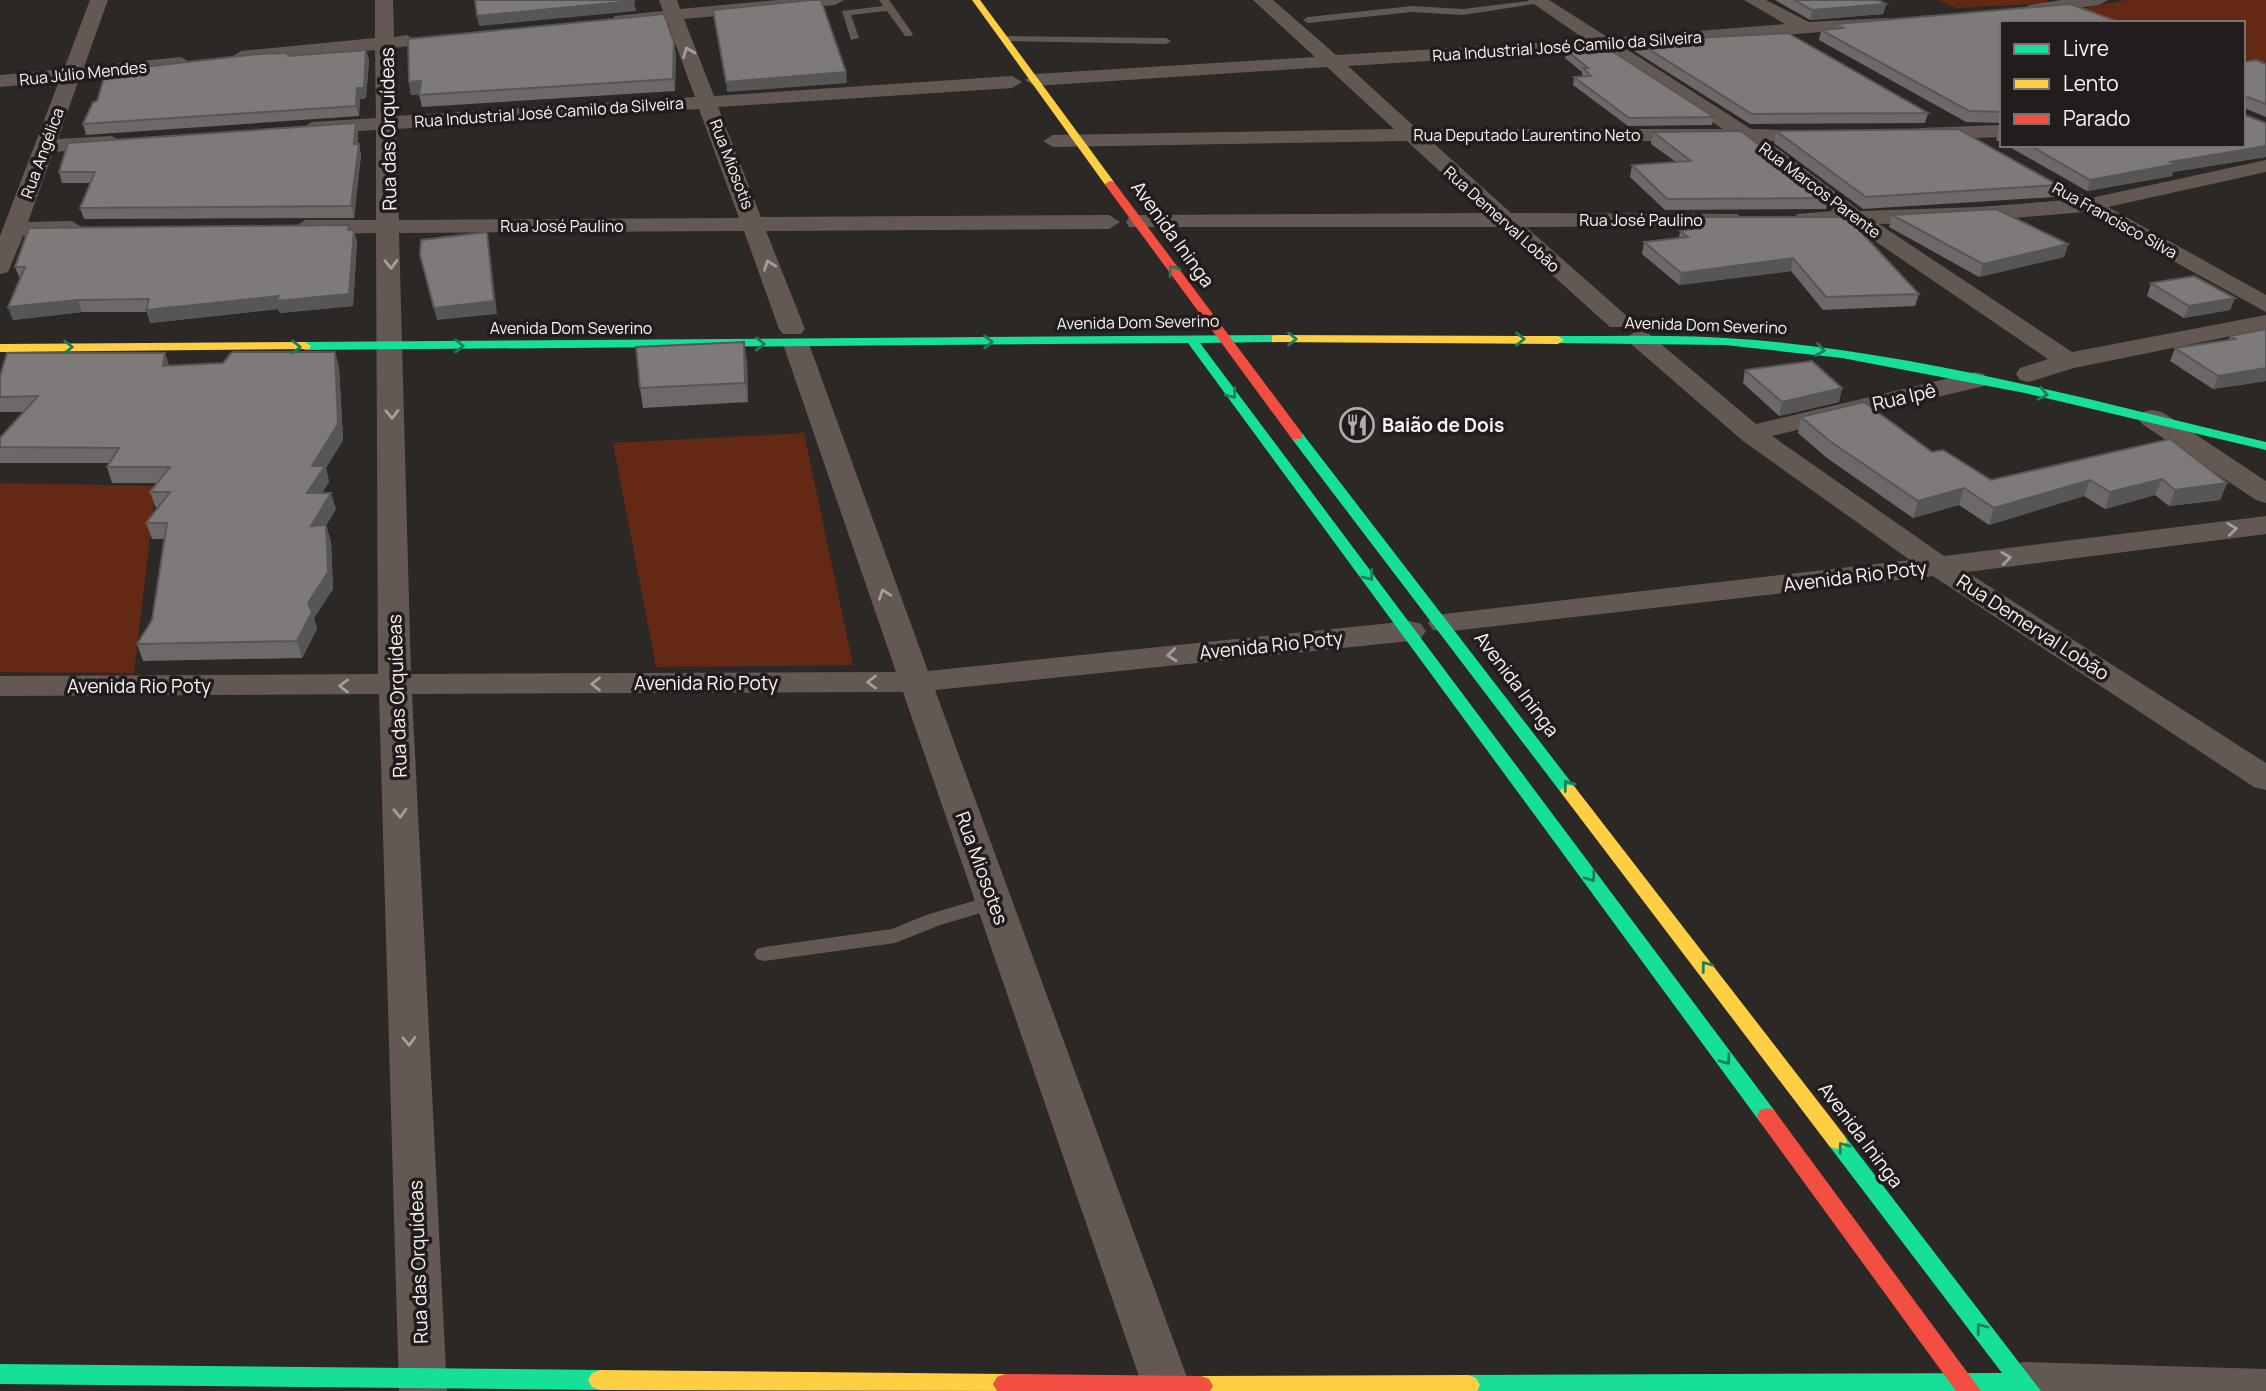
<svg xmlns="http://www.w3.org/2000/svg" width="2266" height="1391" font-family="Manrope,sans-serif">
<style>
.green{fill:#632915}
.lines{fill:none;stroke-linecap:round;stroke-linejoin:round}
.lane{fill:#645853;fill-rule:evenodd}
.street{fill:#645853;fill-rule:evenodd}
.fast{fill:#16e098;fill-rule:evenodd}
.slow{fill:#ffcf43;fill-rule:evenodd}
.jam{fill:#f24e42;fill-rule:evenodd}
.wall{fill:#6c6968}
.shaded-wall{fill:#585555}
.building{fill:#7d7a79;stroke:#585555;stroke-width:2}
.oneway{stroke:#a79e9b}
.oneway2{stroke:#1c7e5a}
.labels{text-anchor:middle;stroke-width:7;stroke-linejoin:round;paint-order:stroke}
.far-street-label{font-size:16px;fill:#f8f4f3;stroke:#221d1c}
.street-label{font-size:19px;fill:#f8f4f3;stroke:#221d1c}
.poi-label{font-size:19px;font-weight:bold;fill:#f8f4f3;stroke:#221d1c;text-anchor:start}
</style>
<rect width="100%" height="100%" fill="#2b2826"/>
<!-- green -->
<path class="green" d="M1938,0H2046L2048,3L1956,8Z
M2126,0H2266V64L2243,58V23H2106L2066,12Z
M804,433L853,665L656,667L613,443Z
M0,483L156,486L134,673L0,672Z"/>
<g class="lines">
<!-- lane -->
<path class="lane" d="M879,0H889L913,34L911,36H905L887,11L851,15L859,38L851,40L842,11L883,6Z
M1535,0L1546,2L1463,15L1412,12L1308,23L1303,20L1308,17L1412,6L1463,9Z
M1001,36L1166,38L1171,41L1166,44L1004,41L1001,40Z
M994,895L1001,897L1004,902L1001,907L940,925L895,943L764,961L757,959L754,954L757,949L764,947L892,929L926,915Z"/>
<!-- street -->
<path class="street" d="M90,0H108L84,67L181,57L191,63L181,69L79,79L58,139L112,136L122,142L112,148L53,152L28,222L72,221L83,228L72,235L23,236L8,272L0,274V236L59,81L0,87V75L64,69Z
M375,0H393L394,37L407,35L416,41L414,45L394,48L396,116L695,97L667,21L621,25L615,24L612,20L615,16L663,11L659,0H677L680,9L778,0H844L835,5L684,19L714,96L1012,76L1022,82L1012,88L718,107L761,217L1109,215L1120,222L1109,229L766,231L805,329L801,334H783L779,329L744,231L399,233L411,674L896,672L783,344L787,339H805L809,344L928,671L1410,621L1421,624L1426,631L1421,638L1410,641L935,690L1192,1391H1144L903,692L412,694L447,1391H399L379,694L0,696V676L378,674L376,233L305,234L294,227L305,220H376V130L312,134L302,128L312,122L376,118L375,50L241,63L232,57L241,51L375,38ZM699,109L739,218L399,220L396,129Z
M1253,0H1273L1336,55L1586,40L1528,0H1549L1609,38L1785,24L1744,0H1766L1809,22L1887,18L1890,22L1881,27L1625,48L1751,129L1827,131L1830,135L1820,141H1768L1860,211L1979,207L2068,200L2079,193L2091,198L2266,160V172L2108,207L2266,295V312L2084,212L1979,221L1879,224L2072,352L2266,315V329L2074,368L2029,382L2020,380L2016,374L2020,368L2048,359L1850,224H1797L1794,219L1797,214L1833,211L1742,141H1431L1511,213L1738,214L1741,219L1730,226L1526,227L1628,317L1631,322L1628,327H1610L1499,227H1129L1126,222L1129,217L1137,215L1485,213L1407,141L1053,147L1043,141L1053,135L1394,129L1327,67L1035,86L1025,80L1035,74L1315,57ZM1602,50L1723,129H1417L1348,66Z
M2062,0H2108L2099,5L2029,15L2020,10L2029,5Z
M2002,125V137L1920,140L1910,134L1920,128Z
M1640,331L1649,334L1756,424L1975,372L1984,374L1988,380L1984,386L1772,436L1944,556L2266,516V534L1967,572L2266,763V790L2254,787L1933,576L1444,632L1433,630L1428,623L1433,616L1444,614L1910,560L1743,441L1631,344L1627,339L1631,334Z
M2152,410L2162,412L2266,481V503L2256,500L2142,424L2138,418L2142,412Z
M2023,1362L2266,1369V1391H2002L1999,1383L2006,1368Z"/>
<!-- fast -->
<path class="fast" d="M1276,335L1280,336V342L1200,343L1774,1110L1777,1116L1774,1122L1767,1124L1760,1122L1188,343L305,350L299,346L305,342Z
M1558,336C1624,336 1690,334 1755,340C1928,355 2097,402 2266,442V450L2025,393L1842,358L1725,345L1554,343L1552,340Z
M1297,432L1302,433L1574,786L1576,790L1574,794H1562L1292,439V433Z
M1837,1133L1844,1135L2041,1391H1459L1456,1385L1460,1378L1468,1375L2002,1373L1830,1147L1827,1141L1830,1135Z
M0,1364L600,1370L608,1373L612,1380L608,1387L600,1390L0,1384Z"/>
<!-- slow -->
<path class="slow" d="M972,0H980L1114,182V186H1106Z
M1276,335L1558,336L1564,340L1558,344L1272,342V336Z
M305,342L311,346L309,349L0,352V344Z
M1568,785L1574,786L1844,1135L1847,1141L1844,1147L1837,1149L1830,1147L1562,794L1560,790Z
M600,1370L1005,1374L1013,1377L1017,1384L1013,1391L600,1390L592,1387L588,1380L592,1373Z
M1468,1375L1476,1378L1480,1385L1477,1391H1192L1189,1386L1193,1379L1201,1376Z"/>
<!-- jam -->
<path class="jam" d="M1110,181L1114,182L1302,433V439H1292L1106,186L1105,184Z
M1767,1108L1774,1110L1981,1391H1956L1760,1122L1757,1116L1760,1110Z
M1005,1374L1201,1376L1209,1379L1213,1386L1210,1391H997L993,1384L997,1377Z"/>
</g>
<!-- wall -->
<path class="wall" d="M1775,0H1878L1886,4L1883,14L1810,20Z
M2002,23V123L1966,122L1819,40L1821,30L1835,29L1836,24Z
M1636,41L1928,113L1925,123L1750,124L1634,51Z
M366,50L369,60L366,98L360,99L359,116L86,135L83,124L288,53L289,56Z
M1566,50L1714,117L1712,125L1628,126L1573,85L1574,77L1582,76V72L1565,58Z
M676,54L675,91L422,107L419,94L411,95L409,82Z
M2243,62L2266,64V117L2244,108L2245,115L2266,123V157L2173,172L2172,176L2087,191L2006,145H2243Z
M356,123L358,134V144L361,155L354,218L84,219L80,208L90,183H62L59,172Z
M2002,128V143L1996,140L1999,129Z
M1776,131L2058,185L2054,197L1863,209L1774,143Z
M1653,132L1829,198L1826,209L1665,210L1630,177L1632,165L1676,162L1651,144Z
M1892,215L2068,244L2064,257L1979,277L1889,227Z
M1687,217L1919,294L1915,306L1823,310L1791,271L1679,285L1642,254L1644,242L1679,238L1680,231L1685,230Z
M349,225L350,230H354L357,242L353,306L280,313L278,309L150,323L147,312H82L13,320L8,307L20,279L15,267Z
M2151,283L2235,298L2230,310L2184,318L2147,296Z
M2266,329V381L2213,389L2170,361L2175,348L2228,340L2230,336Z
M335,352L339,367L343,440L326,468L329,482L322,493L336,509L326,525L331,542L333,589L314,618L317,629L302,658L143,661L137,644L152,620L164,539H152L146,523L157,508H156L150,492L157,483H112L107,467L109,463H0V438L24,412H0V376L223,363Z
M747,361L748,402L643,408L640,388Z
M1745,370L1842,388L1839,402L1779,416L1743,383Z
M1801,417L1932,452L1991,480L2170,439L2227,483L2220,500L2169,506L2155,495L2105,509L2084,496L1989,525L1959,505L1913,518L1827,458L1798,433Z"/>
<!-- shaded-wall -->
<path class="shaded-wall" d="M634,1L636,11L479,26L477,16Z
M1886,4L1883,14L1810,20L1812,10Z
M674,42L676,54L675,91L673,79Z
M366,50L369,60L366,98L360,99L359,116L356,106L357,88Z
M846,72L847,83L727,92L726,82Z
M421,81L424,94L411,95L409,82Z
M356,123L358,134L357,155L354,144Z
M359,144L361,155L354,218L351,206Z
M2266,146V157L2173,172L2172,176L2087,191L2090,180L2171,162Z
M354,230L357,242L353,306L280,313L278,309L150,323L146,310Z
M487,232L489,244L497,314L437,320L434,308Z
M2068,244L2064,257L1979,277L1983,264Z
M1793,258L1791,271L1679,285L1681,273Z
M2235,298L2230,310L2184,318L2189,306Z
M78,300L82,312L13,320L8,307Z
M744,342L747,361L748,402L745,383Z
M335,352L339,367L343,440L326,468L329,482L312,509L307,493Z
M165,353L170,368L163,366Z
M2266,368V381L2213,389L2218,376Z
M1842,388L1839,402L1779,416L1782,402Z
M2162,479L2155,495L2105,509L2110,492Z
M2090,480L2084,496L1989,525L1994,508Z
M2227,483L2220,500L2169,506L2175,490Z
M1964,488L1959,505L1913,518L1918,501Z
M331,493L336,509L316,542L311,526Z
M326,525L331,542L333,589L314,618L317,629L302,658L297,641Z"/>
<!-- building -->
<path class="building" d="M475,0H634V1L477,16Z
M810,0H821L846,72L726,82L713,10Z
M1794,0H1878L1886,4L1812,10Z
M2070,4L2122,23H2002V112L1969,111L1821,30L1843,28L1836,24Z
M664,14L674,42L673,79L419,95L421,81L409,82L408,39Z
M1788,33L1928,113L1752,114L1636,41Z
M1604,46L1714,117L1629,118L1574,77L1591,76L1583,68H1588L1566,50Z
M366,50L364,88H357L356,106L83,124L93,102L97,101L106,71L258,54L288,53V56Z
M2256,60L2266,64V104L2248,97L2244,99L2245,115L2266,123V146L2171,162L2176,164L2090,180L2029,145H2243V62Z
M356,123L354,144H359L351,206L80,208L95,172H59L68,143Z
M1958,129L2058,185L1866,197L1776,131Z
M1741,131L1829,198L1667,199L1632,165L1691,161L1653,132Z
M1996,209L2068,244L1983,264L1892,215Z
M1687,217H1847L1919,294L1826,297L1793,258L1681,273L1644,242L1688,237L1680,231L1698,228Z
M349,225L348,230H354L349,294L276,301L279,296L146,310L149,299L78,300L8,307L25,267H15L29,228Z
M487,232L494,301L434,308L420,255L421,240Z
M2194,276L2235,298L2189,306L2151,283Z
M2266,329V368L2218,376L2175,348L2235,339L2230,336Z
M744,342L745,383L640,388L636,347Z
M232,352H335L338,424L312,466H325L307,493H331L311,526L326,525L328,572L308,603L312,612L297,641L137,644L152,620L167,523H146L170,492H150L170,467H107L119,448L0,447V438L38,396L0,397V376L7,353H165L163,366L223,363Z
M1812,361L1842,388L1782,402L1745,370Z
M1864,402L1932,452L1943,450L1991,480L2170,439L2227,483L2175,490L2162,479L2110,492L2090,480L1994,508L1964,488L1918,501L1831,442L1801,417Z"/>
<!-- one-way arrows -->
<defs><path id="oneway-chevron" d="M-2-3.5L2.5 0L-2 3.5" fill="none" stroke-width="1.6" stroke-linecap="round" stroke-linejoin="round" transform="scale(1.75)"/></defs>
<g class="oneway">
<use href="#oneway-chevron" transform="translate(688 52) rotate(-112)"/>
<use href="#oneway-chevron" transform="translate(391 264) rotate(89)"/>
<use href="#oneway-chevron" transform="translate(769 265) rotate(-110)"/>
<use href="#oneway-chevron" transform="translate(392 414) rotate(89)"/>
<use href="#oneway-chevron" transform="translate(2232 529) rotate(-7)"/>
<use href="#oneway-chevron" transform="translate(2006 558) rotate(-7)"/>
<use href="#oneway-chevron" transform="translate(884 594) rotate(-109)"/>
<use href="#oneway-chevron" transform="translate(1172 655) rotate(174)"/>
<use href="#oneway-chevron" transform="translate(872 682) rotate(180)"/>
<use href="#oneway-chevron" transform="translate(596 684) rotate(180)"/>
<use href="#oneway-chevron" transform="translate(344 686) rotate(180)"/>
<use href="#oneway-chevron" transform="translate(400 813) rotate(88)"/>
<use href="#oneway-chevron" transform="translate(409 1041) rotate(88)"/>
</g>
<g class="oneway2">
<use href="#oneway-chevron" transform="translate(1173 270) rotate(-126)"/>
<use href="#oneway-chevron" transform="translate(1292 339)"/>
<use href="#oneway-chevron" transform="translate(1520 339)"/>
<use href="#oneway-chevron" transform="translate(988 342) rotate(-1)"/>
<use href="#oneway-chevron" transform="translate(760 344)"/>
<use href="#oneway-chevron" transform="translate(459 346)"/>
<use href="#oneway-chevron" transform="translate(68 347)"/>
<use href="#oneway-chevron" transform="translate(296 347)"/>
<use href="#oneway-chevron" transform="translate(1820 350) rotate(9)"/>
<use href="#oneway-chevron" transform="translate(1232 394) rotate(53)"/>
<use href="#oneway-chevron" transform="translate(2043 394) rotate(12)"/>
<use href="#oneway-chevron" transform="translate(1369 576) rotate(53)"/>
<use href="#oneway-chevron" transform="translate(1568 785) rotate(-127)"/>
<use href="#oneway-chevron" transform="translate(1591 877) rotate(54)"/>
<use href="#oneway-chevron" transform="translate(1706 966) rotate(-127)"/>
<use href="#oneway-chevron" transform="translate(1726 1060) rotate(54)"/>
<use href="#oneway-chevron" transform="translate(1843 1147) rotate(-127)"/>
<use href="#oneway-chevron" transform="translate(1981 1328) rotate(-127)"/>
</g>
<!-- icons -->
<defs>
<g id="restaurant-ring" transform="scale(1.75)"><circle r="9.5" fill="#221d1c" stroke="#b0adab" stroke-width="1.5"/><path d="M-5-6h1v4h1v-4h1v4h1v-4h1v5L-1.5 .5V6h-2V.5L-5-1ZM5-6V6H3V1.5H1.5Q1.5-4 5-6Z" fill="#b0adab"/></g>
</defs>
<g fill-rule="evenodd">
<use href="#restaurant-ring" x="1357" y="425"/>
</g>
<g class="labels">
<!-- far-street labels -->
<g class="far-street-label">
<text transform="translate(1567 46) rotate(-4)" y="6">Rua Industrial José Camilo da Silveira</text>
<text transform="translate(83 73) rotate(-6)" y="6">Rua Júlio Mendes</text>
<text transform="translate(549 112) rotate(-4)" y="6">Rua Industrial José Camilo da Silveira</text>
<text x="1527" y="141">Rua Deputado Laurentino Neto</text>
<text transform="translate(42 153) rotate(-70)" y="6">Rua Angélica</text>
<text transform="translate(732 164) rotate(69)" y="6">Rua Miosotis</text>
<text transform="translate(1820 190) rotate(37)" y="6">Rua Marcos Parente</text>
<text transform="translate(1502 219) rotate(42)" y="6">Rua Demerval Lobão</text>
<text x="1641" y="226">Rua José Paulino</text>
<text transform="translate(2115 220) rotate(29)" y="6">Rua Francisco Silva</text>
<text x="562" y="232">Rua José Paulino</text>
<text transform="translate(1138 322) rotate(-1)" y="6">Avenida Dom Severino</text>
<text transform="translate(1706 325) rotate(2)" y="6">Avenida Dom Severino</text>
<text x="571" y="334">Avenida Dom Severino</text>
</g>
<!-- street labels -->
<g class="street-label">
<text transform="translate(388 129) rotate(-91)" y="7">Rua das Orquídeas</text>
<text transform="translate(1173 234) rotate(54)" y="7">Avenida Ininga</text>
<text transform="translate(1904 397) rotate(-13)" y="7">Rua Ipê</text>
<text transform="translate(1855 576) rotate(-7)" y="7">Avenida Rio Poty</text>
<text transform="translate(2033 627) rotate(33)" y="7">Rua Demerval Lobão</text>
<text transform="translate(1271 645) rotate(-6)" y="7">Avenida Rio Poty</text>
<text x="706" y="690">Avenida Rio Poty</text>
<text transform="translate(1517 684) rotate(53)" y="7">Avenida Ininga</text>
<text x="139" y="693">Avenida Rio Poty</text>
<text transform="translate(397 696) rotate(-92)" y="7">Rua das Orquídeas</text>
<text transform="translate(982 868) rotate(70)" y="7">Rua Miosotes</text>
<text transform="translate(1861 1135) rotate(53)" y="7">Avenida Ininga</text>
<text transform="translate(418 1262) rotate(-92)" y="7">Rua das Orquídeas</text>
</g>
<!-- poi labels -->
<g class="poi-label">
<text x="1382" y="432">Baião de Dois</text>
</g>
</g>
<!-- legend -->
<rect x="2000" y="21" width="245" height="126" fill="#221d1c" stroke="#787372" stroke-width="2"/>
<rect x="2014" y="44" width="35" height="10" fill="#16e098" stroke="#787372" stroke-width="2"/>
<text x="2063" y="56" font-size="21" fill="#f8f4f3">Livre</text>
<rect x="2014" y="79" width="35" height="10" fill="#ffcf43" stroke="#787372" stroke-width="2"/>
<text x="2063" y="91" font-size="21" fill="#f8f4f3">Lento</text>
<rect x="2014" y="114" width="35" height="10" fill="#f24e42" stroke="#787372" stroke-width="2"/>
<text x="2063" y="126" font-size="21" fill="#f8f4f3">Parado</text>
</svg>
